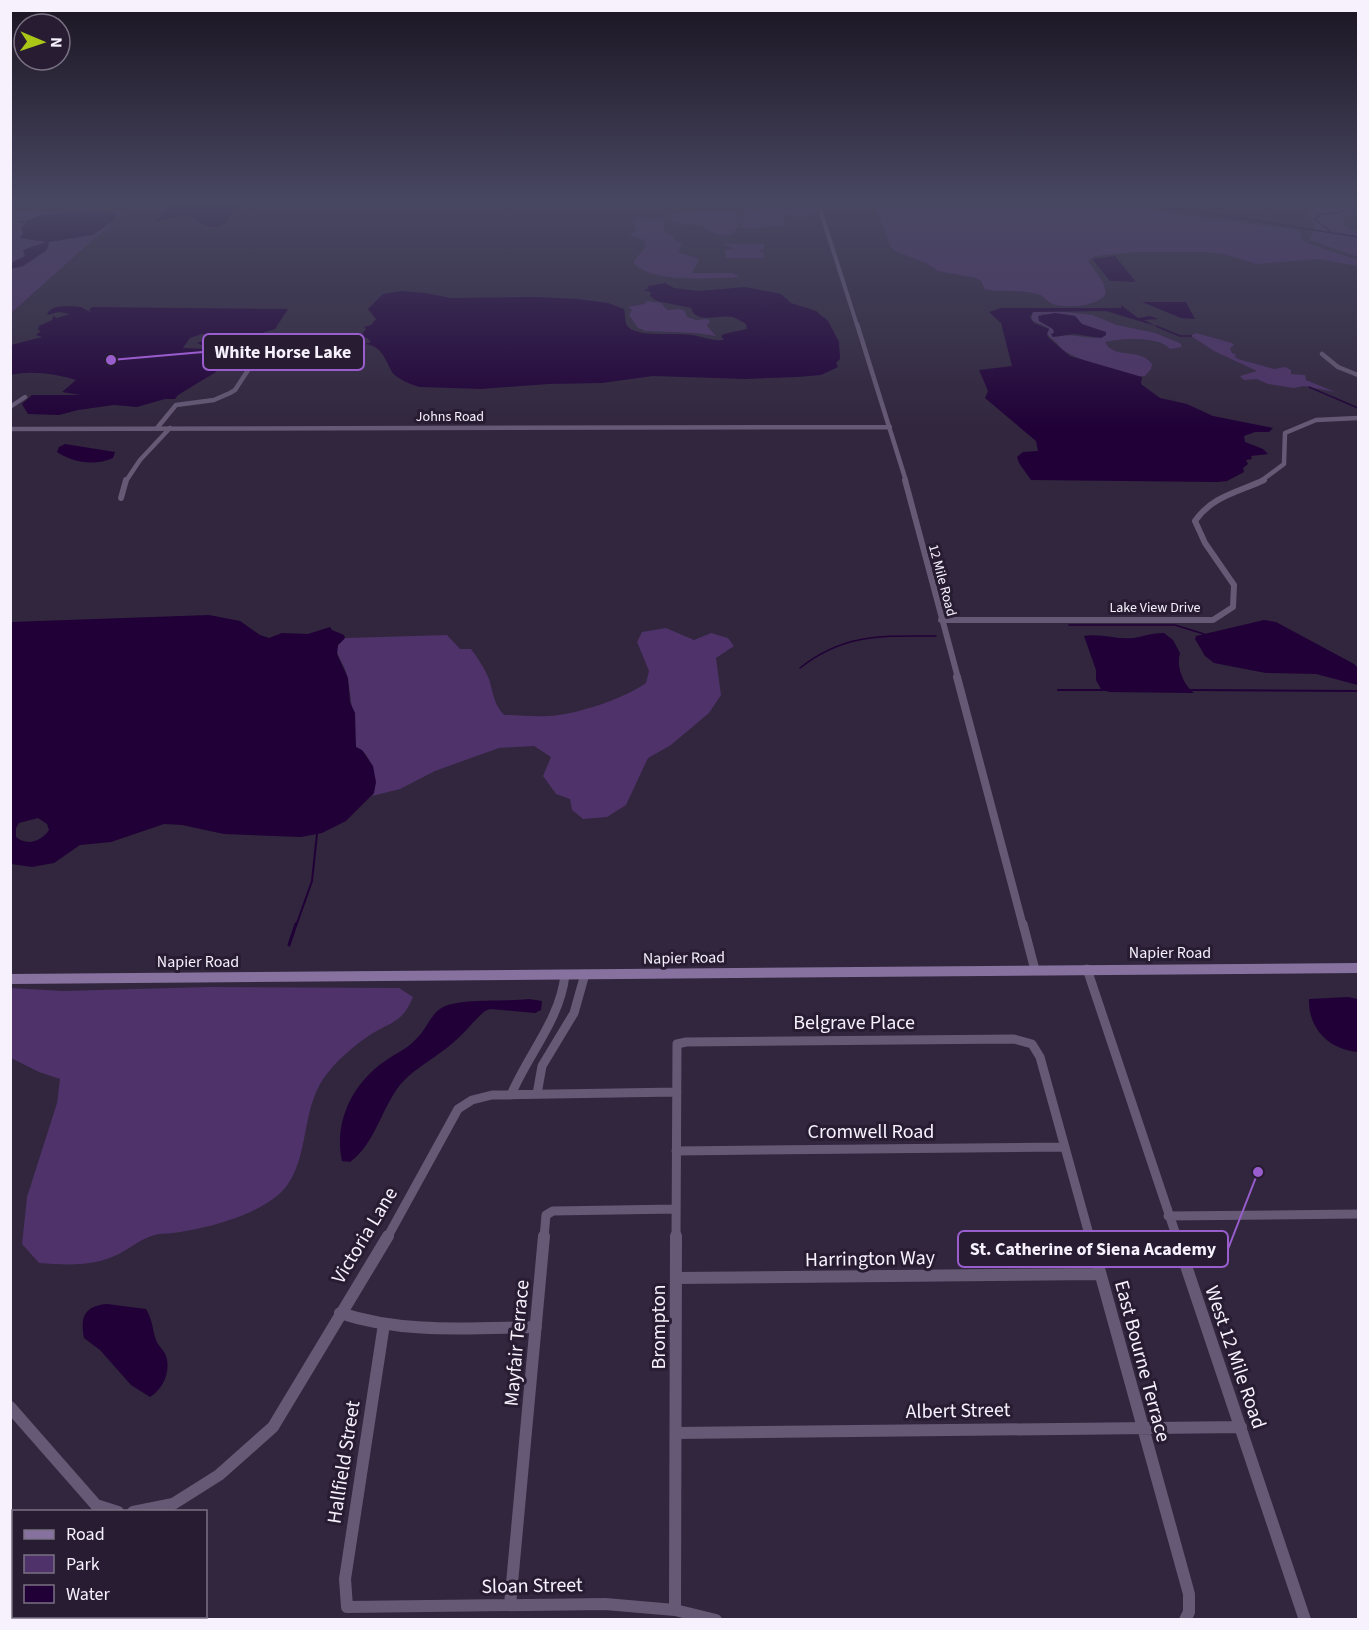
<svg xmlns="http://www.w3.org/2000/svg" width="1369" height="1630" font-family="'Source Sans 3',sans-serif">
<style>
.green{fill:#4e3269;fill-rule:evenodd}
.water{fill:#200037;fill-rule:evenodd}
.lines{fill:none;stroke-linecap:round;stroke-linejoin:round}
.stream-far2{stroke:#200037;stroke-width:1.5}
.stream-far1{stroke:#200037;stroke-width:2}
.stream{stroke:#200037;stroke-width:3}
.street-far5{stroke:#665975;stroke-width:4}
.street-far4{stroke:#665975;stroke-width:4.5}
.street-far3{stroke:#665975;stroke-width:6}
.street-far2{stroke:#665975;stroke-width:8}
.street-far1{stroke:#665975;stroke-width:9}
.street{stroke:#665975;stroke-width:12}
.secondary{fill:#87729f;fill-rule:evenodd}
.labels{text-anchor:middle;stroke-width:6;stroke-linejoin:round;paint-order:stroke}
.far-street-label{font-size:14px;fill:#f6f1fd;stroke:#271c32}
.street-label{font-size:16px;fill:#f6f1fd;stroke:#271c32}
.near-street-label{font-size:20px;fill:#f6f1fd;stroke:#271c32}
.leader{fill:none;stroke:#9a5dce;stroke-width:2}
.callout-dot{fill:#9a5dce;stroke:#271c32;stroke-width:2}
.callout{fill:#271c32;stroke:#9a5dce;stroke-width:2}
.callout-label{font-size:18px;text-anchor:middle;font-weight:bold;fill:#f6f1fd}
</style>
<rect width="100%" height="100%" fill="#31263d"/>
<!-- green -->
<path class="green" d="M798,200H814L818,214L801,217L782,215L786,227L742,228L739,216L750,215L735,211L794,209L799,206Z
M869,200H1072L1299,230L1302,233L1301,238L1307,243L1358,260V266L1318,259L1256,264L1224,254L1204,252H1135L1095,256L1088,261L1103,282L1106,293C1100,307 1061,310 1049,302C1044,298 1043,295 1037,294C1020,289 1002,293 985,289L981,281L976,278L938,271L926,263L897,252L891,248L874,203Z
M1358,201V213L1345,219L1343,224L1347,228L1358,231V257L1309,240L1316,228L1307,210L1342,202Z
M11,212H122L107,229L96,237L11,313Z
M732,212L736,213L740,227L729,235C717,236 712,231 702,227C690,223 680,227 669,219L671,215L675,213Z
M636,218L662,219L665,233L674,236L673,239L682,244L678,252L699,259L692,273H732L740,277C715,278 649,284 633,262L644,249C650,238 636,238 629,235L636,230L633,221Z
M723,244H764V249L758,251L764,253V258H726L725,250L734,248Z
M647,301L661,303L667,310L679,309L685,311L687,317L696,320L707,319L710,321L707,326L716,336L696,333L646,331L638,328L629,315L632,310L628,307L644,304Z
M1048,310L1092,315L1117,325L1155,333L1180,343L1182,347L1170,349C1160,336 1121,338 1105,342C1114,360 1140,347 1152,364L1151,369L1145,376C1126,380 1074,358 1058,347L1059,345L1047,334L1049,328L1031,320L1033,312ZM1042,314H1062L1075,316L1082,324L1106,335C1091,343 1073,331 1057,337L1053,329L1039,321Z
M1196,333L1232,343L1234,345L1230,348L1232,353L1237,355L1234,356L1238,359L1274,369L1285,367L1291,370V374L1305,375L1306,380L1335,392L1304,386L1294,388L1268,384L1257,379L1244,380L1240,376L1257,371L1214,351L1191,336Z
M666,628L694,640L711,633L728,638L734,646L716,658L721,695L709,713L671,745L648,758L626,805L607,817L583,819L572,810L570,799L556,794L543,776L551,757L534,746L499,748L435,771L400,789L372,796L374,793C373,776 374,755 356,747C353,723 352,700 347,676C346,667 337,657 337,650C337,644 342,642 345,638L447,635L460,649H471C478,658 485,669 489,679C493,692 494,705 504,715C519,715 533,717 547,716C576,715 623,699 646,683L649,671L637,642L642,632Z
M208,987L399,988L413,997C402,1025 388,1022 367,1037C354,1046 340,1058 330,1070C300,1104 311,1150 288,1184C269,1213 206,1229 173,1233C167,1234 160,1233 155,1235C142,1238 130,1248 119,1254C93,1267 66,1265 39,1263L22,1244L27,1197L57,1103L60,1079L39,1072L11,1058V988L63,991Z"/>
<!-- water -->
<path class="water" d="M11,200H92L83,209V206H11Z
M175,200H257L231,213L228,221C205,237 202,216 182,216C174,216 163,220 154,222Z
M622,200H791L792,202L783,207H745L723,202L678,206L633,204Z
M82,211C93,215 105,209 118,214L112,222L93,235L49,242L47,250L23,266L11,269V263L25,256L23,250L46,242L20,238L23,233L21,228L26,223L24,222C43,211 61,214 82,211Z
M1115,256L1136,282L1110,281L1092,259Z
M665,283L674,288L698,291L745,287L781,294L791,303L816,311L828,321L839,342L840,359L836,363L838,367L821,375L798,377L745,379L653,376L602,383L549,384L481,389L421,387C415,387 394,377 392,372C385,359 382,346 365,344L371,342L367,338L360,337L366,329L364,327L371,325L376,319L368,309L383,294L401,291L425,293L451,298L537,297L578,299L608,303L624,309C626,315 624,322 628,327C639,338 676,332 692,335C705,337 709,341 724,340L721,336L724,334L747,329L746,324C742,322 738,319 733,317C719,314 696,325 691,308L657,301L650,296L651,292L643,290L649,289L648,286Z
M1142,302H1186L1195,319L1181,318Z
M1121,305L1138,318L1150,316L1158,319L1144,320L1156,326L1106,311L1033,312L1030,317L1034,323L1049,329L1047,334L1048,337L1070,356L1142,377L1141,384L1160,398L1187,404L1213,416L1273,428L1269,432H1255L1244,436L1245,442L1263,449L1268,454L1251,456L1252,459L1246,460L1248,464L1243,468L1244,472L1227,481L1217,482L1031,480L1019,463L1017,457L1023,452L1038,451L1036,441L985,398L988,391L979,370L1012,366L1001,323L989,312L1001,308H1121Z
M70,306L81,307L92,313L89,310L92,307L288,309L275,329L252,336L250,343L233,345L230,349H240L229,355H224L225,345H201L197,343L212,338L234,340L243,337L202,334L190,338L183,348L210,349L213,357L210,362L216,372L178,395L175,399H165L137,407L114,405L78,410L59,415L28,414L22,404L32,395H80L62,392L76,380C57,374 31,370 11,375V345L42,337L36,335L41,331L38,330L39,326L52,320L53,316L57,318L70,314L59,312L47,315C51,305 61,307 70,306Z
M1055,313L1075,316L1082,324L1106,332V335L1101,338L1074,334L1053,337L1051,334L1054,333L1053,329L1039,321L1038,316Z
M65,444L115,452L113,458C94,466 74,463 57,452L59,447Z
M209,615L240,621L260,635L269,638L282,633L308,634L330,627L332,630L344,635L345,638L338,645L337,654L348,678L350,702L355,713L356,747L362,750L373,766L376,782L374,793L346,821L322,833L301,837L224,834L182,825L164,824L111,842L80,845L54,863L32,867L11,864V622ZM38,818L47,824L49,830C41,842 27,846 16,837V828L19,823Z
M1264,620L1276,622L1354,664L1358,668V685L1316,674L1266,673L1214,663L1205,656L1195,639L1196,636Z
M1164,633L1173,640L1180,653C1176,667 1183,684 1194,693L1109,692L1101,689L1096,680V670L1084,636C1101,633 1117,640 1134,638C1144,636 1153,633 1164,633Z
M1348,997L1358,999V1052C1330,1050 1308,1029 1309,999Z
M529,999L542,1001L541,1010L535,1013L490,1009L485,1011C474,1020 466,1032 455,1041C438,1057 415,1067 400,1085C381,1109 375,1144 350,1162L342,1161C333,1119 355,1079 391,1057C401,1051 409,1047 417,1038C426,1030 432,1012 443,1007C461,998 507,1002 529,999Z
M107,1304L146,1309C153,1321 152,1328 156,1340C158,1346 164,1350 166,1356C171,1372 163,1389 150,1397L131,1385L100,1350L84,1338C80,1316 85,1306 107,1304Z"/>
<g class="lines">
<!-- stream-far2 -->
<path class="stream-far2" d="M1098,200L1194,211L1358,237
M80,211L83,209
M20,222H24
M1330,231L1314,219L1322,214L1338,213L1358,206
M1156,326L1180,336H1191
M1309,387L1358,408
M1069,625H1175L1204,634
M800,668C844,633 883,636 936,636"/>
<!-- stream-far1 -->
<path class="stream-far1" d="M1058,690H1106
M1189,690L1358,691
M296,926L312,881L317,834"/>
<!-- stream -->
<path class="stream" d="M289,945L296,924"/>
<!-- street-far5 -->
<path class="street-far5" d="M817,200L857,325"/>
<!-- street-far4 -->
<path class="street-far4" d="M857,324L906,481
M1322,354L1338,367L1358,375
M10,407L25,397
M157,428L176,405L214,400L230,393L235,390L254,361L238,359
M10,429L890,427
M126,481L140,460L170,428
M1261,481L1284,464L1285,433L1316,420L1358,418"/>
<!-- street-far3 -->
<path class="street-far3" d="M905,480L958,678
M121,498L126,480
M941,620H1213L1233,607L1234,585L1205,543L1195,521C1212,496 1239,492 1264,480"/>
<!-- street-far2 -->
<path class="street-far2" d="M957,677L1023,926"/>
<!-- street-far1 -->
<path class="street-far1" d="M1023,924L1035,970
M1087,969L1177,1238
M537,1094L542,1066L574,1013L585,974
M511,1095C528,1054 560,1020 565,975
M676,1151L1065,1147
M1168,1216L1358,1214
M387,1238L458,1109L472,1100L492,1095L677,1092
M544,1238L546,1215L553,1211L676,1209
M676,1238L677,1044L686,1042L1014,1039L1032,1044L1040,1057L1090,1238"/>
<!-- street -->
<path class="street" d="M1090,1236L1189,1594V1612L1185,1620
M1176,1236L1305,1620
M676,1278L1100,1274
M340,1313C403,1334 470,1328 536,1327
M384,1324L345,1579L347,1607L605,1604L675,1610L716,1620
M10,1407L96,1505L118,1512
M676,1433L1241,1427
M133,1512L173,1504L219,1475L273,1427L388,1236
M510,1605L544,1236
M675,1610L676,1236
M126,1620L128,1616"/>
<!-- secondary -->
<path class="secondary" d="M1358,963V973L10,984V974Z"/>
</g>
<!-- sky -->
<linearGradient id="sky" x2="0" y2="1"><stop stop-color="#1b1522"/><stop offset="0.47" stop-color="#484762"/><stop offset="1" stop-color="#484762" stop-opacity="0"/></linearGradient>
<rect width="1369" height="429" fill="url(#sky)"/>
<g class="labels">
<!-- far-street labels -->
<g class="far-street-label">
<text x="450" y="421">Johns Road</text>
<text transform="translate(943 580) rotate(75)" y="5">12 Mile Road</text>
<text x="1155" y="612">Lake View Drive</text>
</g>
<!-- street labels -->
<g class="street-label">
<text x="1170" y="958">Napier Road</text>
<text transform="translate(684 957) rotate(-1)" y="6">Napier Road</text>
<text x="198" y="967">Napier Road</text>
</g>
<!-- near-street labels -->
<g class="near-street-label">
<text x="854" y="1029">Belgrave Place</text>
<text x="871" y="1138">Cromwell Road</text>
<text transform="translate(364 1235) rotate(-59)" y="7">Victoria Lane</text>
<text transform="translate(870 1258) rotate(-1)" y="7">Harrington Way</text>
<text transform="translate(658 1327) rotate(-90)" y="7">Brompton</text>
<text transform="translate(516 1343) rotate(-85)" y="7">Mayfair Terrace</text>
<text transform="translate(1236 1357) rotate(71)" y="7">West 12 Mile Road</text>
<text transform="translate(1143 1361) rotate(75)" y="7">East Bourne Terrace</text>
<text transform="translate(958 1410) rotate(-1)" y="7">Albert Street</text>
<text transform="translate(343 1462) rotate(-81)" y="7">Hallfield Street</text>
<text transform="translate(532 1585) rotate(-1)" y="7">Sloan Street</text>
</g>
</g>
<!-- callouts -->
<path class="leader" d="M111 360L203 352M1258 1172L1228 1249"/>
<g class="callout-dot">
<circle cx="111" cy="360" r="6"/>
<circle cx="1258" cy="1172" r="6"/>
</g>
<g class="callout">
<rect x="203" y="334" width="161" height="36" rx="6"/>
<rect x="958" y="1231" width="270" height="36" rx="6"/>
</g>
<g class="callout-label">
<text x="283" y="358">White Horse Lake</text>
<text x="1093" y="1255">St. Catherine of Siena Academy</text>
</g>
<!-- border -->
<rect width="1369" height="1630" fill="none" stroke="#f6f1fd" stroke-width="24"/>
<!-- legend -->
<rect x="12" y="1510" width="195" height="108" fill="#271c32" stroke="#7a7183" stroke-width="1.5"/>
<rect x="24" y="1530" width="30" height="9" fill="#87729f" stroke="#7a7183" stroke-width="1.5"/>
<text x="66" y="1540" font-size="18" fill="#f6f1fd">Road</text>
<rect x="24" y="1555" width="30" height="18" fill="#4e3269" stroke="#7a7183" stroke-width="1.5"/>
<text x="66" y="1570" font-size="18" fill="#f6f1fd">Park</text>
<rect x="24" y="1585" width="30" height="18" fill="#200037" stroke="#7a7183" stroke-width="1.5"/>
<text x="66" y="1600" font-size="18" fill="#f6f1fd">Water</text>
<!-- north arrow -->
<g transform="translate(42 42) rotate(92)"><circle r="28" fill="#271c32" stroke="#7a7183" stroke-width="1.5"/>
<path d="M0-4.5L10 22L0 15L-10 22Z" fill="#aac718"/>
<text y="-9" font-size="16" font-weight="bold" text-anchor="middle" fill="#f6f1fd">N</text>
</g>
</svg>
